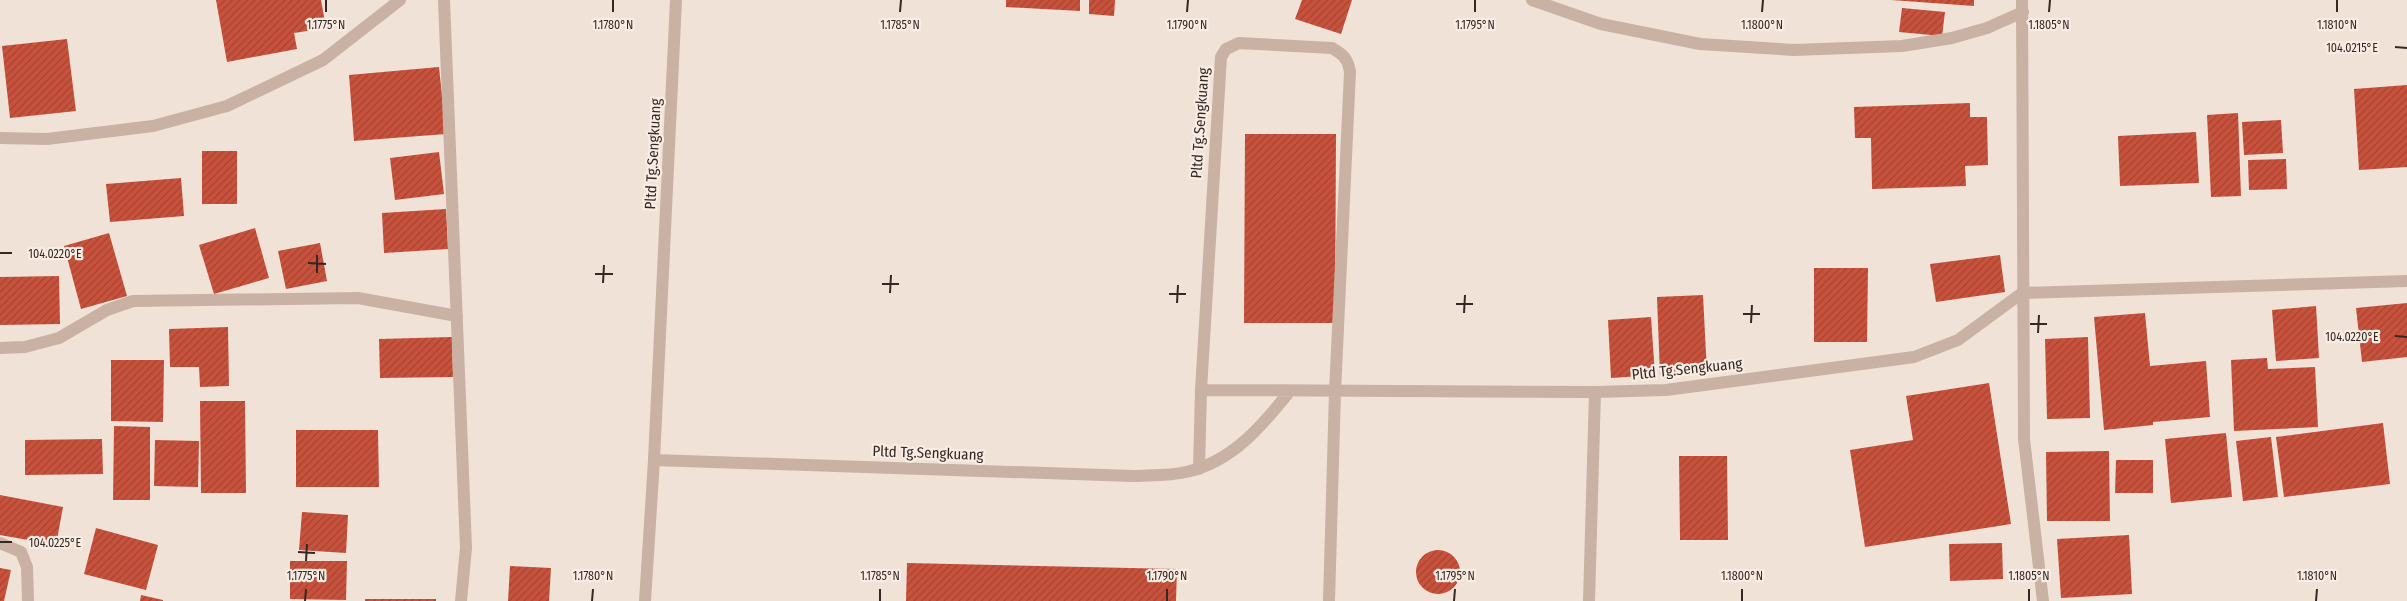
<svg xmlns="http://www.w3.org/2000/svg" width="2407" height="601" font-family="'Fira Sans Condensed',sans-serif">
<style>
.building{fill:url(#building-hatch)}
.lines{fill:none;stroke-linecap:round;stroke-linejoin:round}
.service{stroke:#c9b1a3;stroke-width:12}
.minor{stroke:#c9b1a3;stroke-width:12}
.ticks{fill:none;stroke:#342825;stroke-width:2}
.labels{text-anchor:middle;stroke-width:4.5;stroke-linejoin:round;paint-order:stroke}
.street-label{font-size:15px;fill:#342825;stroke:#f9ede3}
.ticks-label{font-size:12px;text-anchor:middle;fill:#342825;stroke:#f9ede3;stroke-width:4.5;stroke-linejoin:round;paint-order:stroke}
</style>
<defs>
<pattern id="building-hatch" width="6" height="6" patternUnits="userSpaceOnUse" patternTransform="scale(1.25)"><rect width="6" height="6" fill="#c9523d"/><path d="M-1 1l2-2M0 6l6-6M5 7l2-2" fill="none" stroke="#a44433"/></pattern>
</defs>
<rect width="100%" height="100%" fill="#f1e2d7"/>
<!-- building -->
<path class="building" d="M216,0H321L326,28L294,33L297,49L227,62Z
M1006,0H1080V11L1006,7Z
M1089,0H1115L1114,16L1089,14Z
M1302,0H1352L1341,34L1295,19Z
M1891,0H1974V6Z
M1902,8L1945,12L1942,36L1899,32Z
M67,39L76,111L10,118L2,46Z
M439,67L446,134L354,141L349,75Z
M2407,85V167L2359,170L2354,89Z
M1970,103V117H1987L1988,165L1965,166L1966,186L1872,189L1871,138H1855L1854,107Z
M2238,113L2241,196L2211,197L2207,115Z
M2281,120L2283,153L2244,155L2242,122Z
M2196,132L2199,183L2120,186L2118,136Z
M1245,134H1336L1335,323H1244Z
M202,151H237V204H202Z
M439,152L444,194L395,200L390,158Z
M2286,159L2287,189L2249,190L2248,160Z
M181,178L184,216L110,222L106,184Z
M446,209L448,249L384,253L382,213Z
M255,228L269,278L214,294L199,245Z
M109,233L127,296L81,309L64,246Z
M320,243L327,281L286,289L278,251Z
M2000,255L2005,292L1936,302L1930,264Z
M1814,268H1868L1867,342H1814Z
M59,276L60,324L0,325V277Z
M1703,295L1707,373L1660,375L1657,297Z
M2407,303V357L2362,362L2356,308Z
M2316,306L2319,358L2276,361L2272,310Z
M2145,313L2150,366L2206,361L2210,417L2153,422V425L2104,430L2094,317Z
M1651,317L1655,375L1611,378L1608,320Z
M228,327L229,386L200,387L199,367H170L169,329Z
M452,337L453,377L380,378L379,339Z
M2088,337L2090,418L2047,419L2045,339Z
M2267,358L2268,369L2315,367L2318,427L2234,431L2231,360Z
M111,360H164L163,422L111,421Z
M1989,383L2011,524L1865,547L1850,450L1913,440L1906,396Z
M200,401H245L246,493H201Z
M2383,423L2390,484L2284,497L2276,437Z
M114,426L150,427V500H113Z
M296,430H378L379,487H296Z
M2226,433L2232,497L2171,503L2165,439Z
M2271,437L2278,497L2243,501L2236,441Z
M102,439L103,474L25,475V440Z
M155,440L199,441L198,487L154,486Z
M2109,451L2110,521H2047L2046,452Z
M1679,456H1727L1728,540H1680Z
M2116,460H2153V493H2115Z
M0,495L63,507L56,545L0,535Z
M302,512L348,515L346,553L299,550Z
M96,528L158,545L146,590L84,574Z
M2129,535L2132,594L2061,598L2057,539Z
M2002,543L2003,579L1950,581L1949,544Z
M1416 572a22 22 0 1 1 44 0a22 22 0 1 1-44 0Z
M290,561H347L346,600L290,599Z
M907,563L1177,569L1176,601H906Z
M510,566L551,568L549,601H508Z
M0,568L11,570L4,601H0Z
M141,595L163,600V601H140Z
M365,599H436V601H365Z"/>
<g class="lines">
<!-- service -->
<path class="service" d="M1201,390L1595,392L1666,390L1914,357L1958,340L2022,293
M654,460L1133,476C1150,475 1169,476 1186,472C1232,462 1262,426 1290,391
M1199,469L1201,390L1221,57L1226,49L1239,43L1332,48C1344,55 1348,59 1350,72L1335,392L1329,601
M645,601L654,460L676,0
M1589,601L1595,392"/>
<!-- minor -->
<path class="minor" d="M444,0L466,548L461,601
M1532,0L1601,24L1700,44L1794,50L1902,46L1952,38L1987,28L2023,12
M2022,0L2024,439L2043,601
M0,138L47,139L153,126L227,106L323,60L400,0
M2022,293L2407,281
M0,348L25,347L59,338L107,310L133,301L358,298L457,316
M0,543L21,552L27,567L28,601"/>
</g>
<!-- ticks -->
<path class="ticks" d="M326,12V0M613,12V0M900,12L901,0M1187,12L1188,0M1475,12V0M1762,12L1763,0M2049,12L2050,0M2337,12V0M2395,47L2407,48M0,253H12M308,263L326,264M317,273V255M595,274H613M603,283L604,265M882,284H899M890,293L891,275M1169,294H1186M1177,303L1178,285M1456,304H1473M1464,313L1465,295M1743,314H1760M1751,323L1752,305M2030,324H2047M2038,333L2039,315M2395,336L2407,337M0,542H12M298,552L315,553M306,561L307,544M305,601L306,589M592,601L593,589M880,601V589M1167,601V589M1454,601L1455,589M1742,601V589M2029,601V589M2316,601L2317,589"/>
<g class="labels">
<!-- street labels -->
<g class="street-label">
<text transform="translate(1200 123) rotate(-86)" y="5">Pltd Tg.Sengkuang</text>
<text transform="translate(653 154) rotate(-87)" y="5">Pltd Tg.Sengkuang</text>
<text transform="translate(1687 369) rotate(-6)" y="5">Pltd Tg.Sengkuang</text>
<text transform="translate(928 453) rotate(2)" y="5">Pltd Tg.Sengkuang</text>
</g>
</g>
<g class="ticks-label">
<text x="326" y="29">1.1775°N</text>
<text x="613" y="29">1.1780°N</text>
<text x="900" y="29">1.1785°N</text>
<text x="1187" y="29">1.1790°N</text>
<text x="1475" y="29">1.1795°N</text>
<text x="1762" y="29">1.1800°N</text>
<text x="2049" y="29">1.1805°N</text>
<text x="2337" y="29">1.1810°N</text>
<text x="2352" y="52">104.0215°E</text>
<text x="55" y="258">104.0220°E</text>
<text x="2352" y="341">104.0220°E</text>
<text x="55" y="547">104.0225°E</text>
<text x="306" y="580">1.1775°N</text>
<text x="593" y="580">1.1780°N</text>
<text x="880" y="580">1.1785°N</text>
<text x="1167" y="580">1.1790°N</text>
<text x="1455" y="580">1.1795°N</text>
<text x="1742" y="580">1.1800°N</text>
<text x="2029" y="580">1.1805°N</text>
<text x="2317" y="580">1.1810°N</text>
</g>
</svg>
